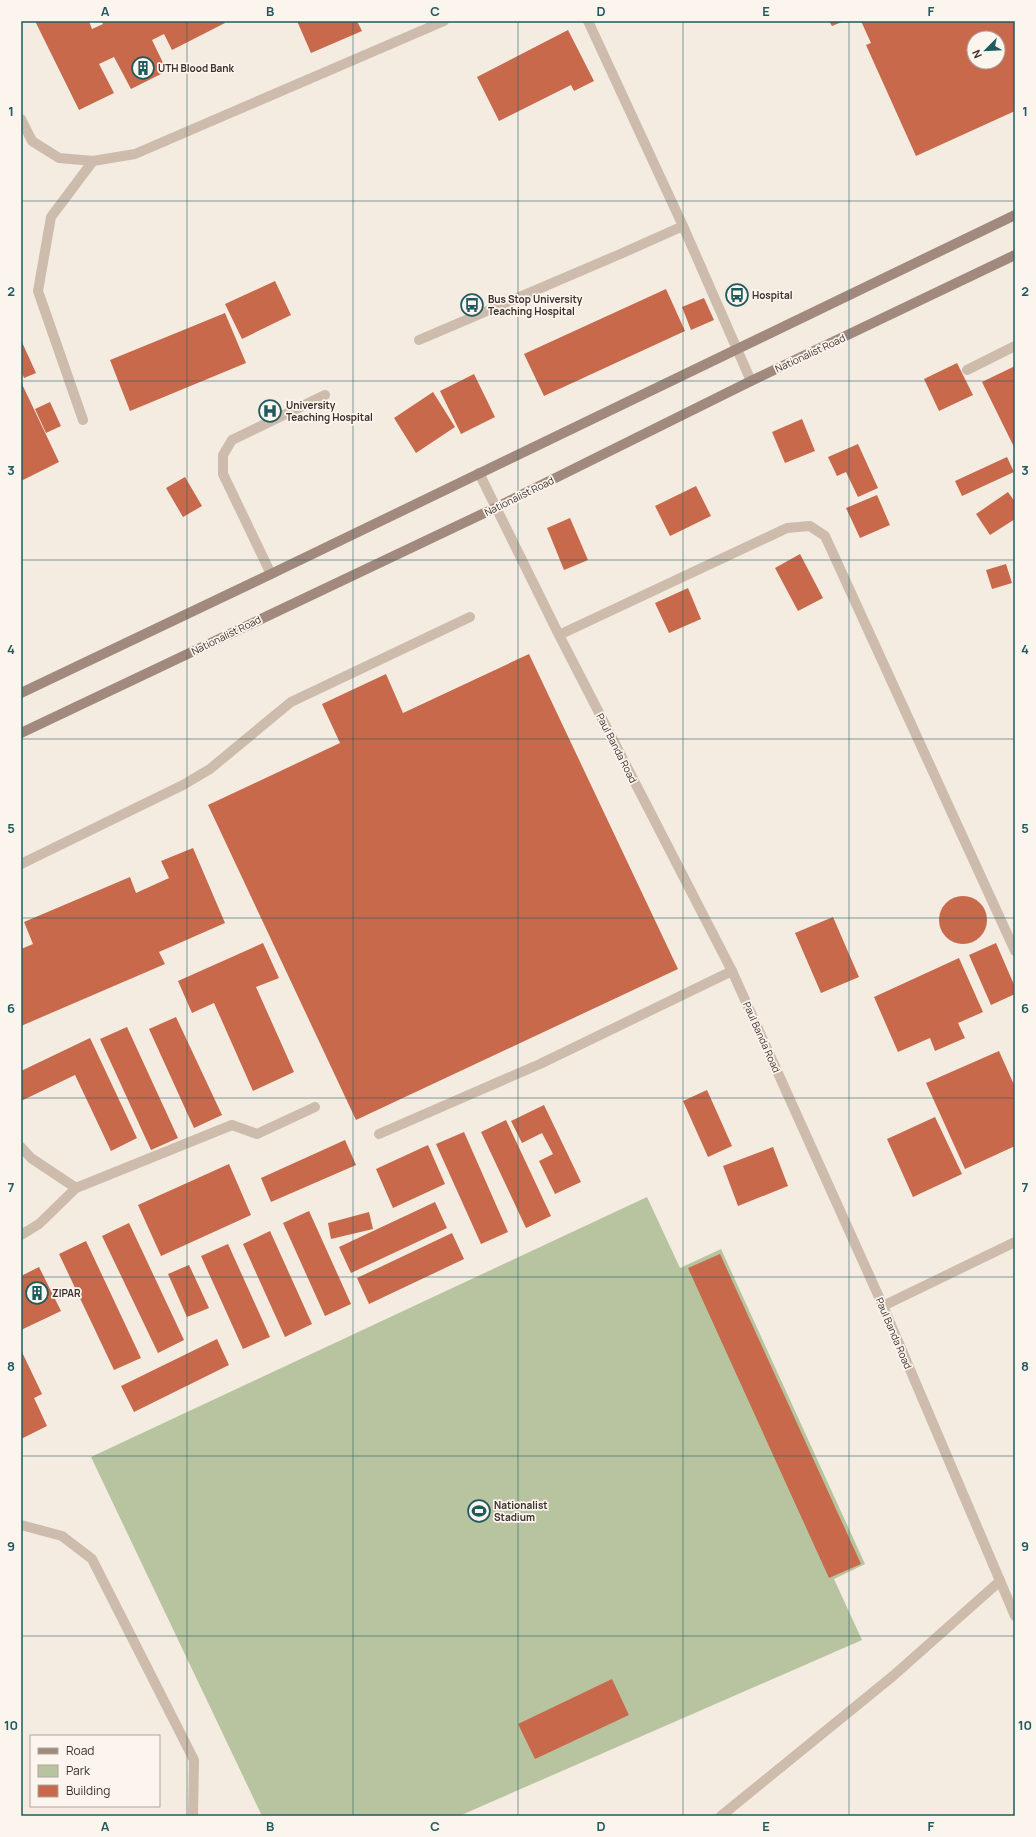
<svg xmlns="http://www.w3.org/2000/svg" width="1036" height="1837" font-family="Manrope,sans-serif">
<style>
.green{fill:#b8c4a0}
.building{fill:#c8694b;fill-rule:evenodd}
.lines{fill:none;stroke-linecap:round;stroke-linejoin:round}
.lane{stroke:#cdbbac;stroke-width:10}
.street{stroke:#cdbbac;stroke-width:10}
.secondary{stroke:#a18a7d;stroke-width:10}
.grid{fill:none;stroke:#1f5a5e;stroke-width:1;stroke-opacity:0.55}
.labels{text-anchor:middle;stroke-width:3.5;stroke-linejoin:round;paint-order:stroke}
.poi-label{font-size:10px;font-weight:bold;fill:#3b302b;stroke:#fbf5ee;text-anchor:start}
.street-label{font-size:10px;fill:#3b302b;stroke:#fbf5ee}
.neatline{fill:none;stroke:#1f5a5e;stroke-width:1.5}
.grid-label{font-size:13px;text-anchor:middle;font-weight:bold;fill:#1f5a5e}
</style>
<rect width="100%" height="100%" fill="#f4ebe1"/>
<!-- green -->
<path class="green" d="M647,1197L680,1268L721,1249L865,1564L834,1579L862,1640L459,1816H262L91,1457Z"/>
<!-- building -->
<path class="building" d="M35,21H89L92,29L103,24L101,21H224L225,23L172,50L164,34L152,40L167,71L131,89L114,57L99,64L114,93L79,110Z
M297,21H357L362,31L311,53Z
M829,21H844L832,26Z
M861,21H1015V111L916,156L866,45L871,43ZM974,38H998V62H974Z
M568,30L594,81L574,91L571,85L499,121L477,77Z
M275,281L291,315L242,339L225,304Z
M666,289L685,331L544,396L524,354Z
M704,298L714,320L691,330L682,307Z
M225,313L246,363L130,411L110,360Z
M21,340L36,373L24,378L21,371Z
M957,363L973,395L939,411L924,379Z
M1015,366V449L982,382Z
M474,374L495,417L461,434L440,391Z
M21,382L59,462L21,481Z
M433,392L455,427L416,453L394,418Z
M50,402L61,426L46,433L35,409Z
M802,419L815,451L785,463L772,432Z
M858,444L878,488L858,497L846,472L837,476L828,457Z
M1007,457L1014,472L962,496L955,481Z
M185,477L202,506L183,517L166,488Z
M696,486L711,516L670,536L655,506Z
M1008,492L1015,502V519L990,535L976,514Z
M877,495L890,525L860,538L846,508Z
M570,518L588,560L564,570L547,528Z
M800,554L823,598L798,611L775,568Z
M1006,564L1012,583L992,589L986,570Z
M688,588L701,619L669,633L655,603Z
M529,654L678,969L356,1120L208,805L340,743L322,704L386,674L403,713Z
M193,848L225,923L159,952L165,964L21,1026V949L33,944L24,922L130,877L136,893L169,878L161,861Z
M939 920a24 24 0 1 1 48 0a24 24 0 1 1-48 0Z
M833,917L859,977L821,993L795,933Z
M263,943L279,978L256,987L294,1072L253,1091L214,1003L192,1013L178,981Z
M996,943L1015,987V994L991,1005L969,955Z
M959,958L983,1012L958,1023L965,1038L935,1051L930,1038L898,1052L874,997Z
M176,1017L222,1115L194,1128L149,1029Z
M127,1027L178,1138L151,1150L100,1039Z
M90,1038L137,1138L111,1151L75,1075L21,1101V1071Z
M999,1051L1015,1087V1146L965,1169L926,1083Z
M707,1090L732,1146L708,1157L683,1101Z
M544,1105L581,1182L555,1194L539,1161L553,1154L542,1133L522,1143L511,1121Z
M935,1117L962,1174L913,1197L887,1139Z
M506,1120L551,1216L526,1228L481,1132Z
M464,1132L508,1232L481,1244L436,1144Z
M345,1140L356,1165L271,1202L261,1178Z
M428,1145L445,1184L393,1208L376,1169Z
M773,1147L788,1186L738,1206L723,1166Z
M229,1164L251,1215L161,1256L138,1205Z
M435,1202L447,1228L351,1273L339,1247Z
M309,1211L351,1304L325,1316L283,1223Z
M369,1212L373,1229L331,1239L328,1223Z
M129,1223L184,1340L158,1353L102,1236Z
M270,1231L312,1324L285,1337L243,1244Z
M452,1233L464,1259L369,1304L357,1278Z
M86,1241L141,1358L114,1370L59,1254Z
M228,1244L270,1337L243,1349L201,1256Z
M720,1254L861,1564L829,1578L688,1268Z
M189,1265L209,1308L187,1317L168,1274Z
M39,1267L61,1311L21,1330V1276Z
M217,1339L229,1365L134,1412L121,1386Z
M21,1350L42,1394L34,1398L47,1426L21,1439Z
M612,1679L629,1715L535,1759L518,1724Z"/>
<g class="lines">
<!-- lane -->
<path class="lane" d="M588,21L683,226
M21,119L32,141L59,158L93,161L135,154L444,21
M419,340L618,255L683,226L751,381
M83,420L38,291L51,217L93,161
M271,574L223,474V455L232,440L325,395
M21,864L183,785L210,769L291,702L470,617
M379,1134L540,1064L732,971
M21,1147L31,1158L76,1188
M21,1235L39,1224L76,1188L232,1125L257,1134L315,1107
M21,1525L62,1536L92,1559L194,1760L193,1816
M721,1816L893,1676L1000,1581"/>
<!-- street -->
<path class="street" d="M967,370L1015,346
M479,473L559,635L732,971L883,1306L1015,1616
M559,635L787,528L810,526L825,536L1015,951
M883,1306L1015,1242"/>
<!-- secondary -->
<path class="secondary" d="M21,693L271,574L1015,215
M21,733L497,507L751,381L1015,255"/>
</g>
<!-- grid -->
<path class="grid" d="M187,21V1816M353,21V1816M518,21V1816M683,21V1816M849,21V1816M21,201H1015M21,381H1015M21,560H1015M21,739H1015M21,918H1015M21,1098H1015M21,1277H1015M21,1456H1015M21,1636H1015"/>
<!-- icons -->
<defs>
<g id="building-ring" transform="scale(1.15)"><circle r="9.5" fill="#fbf5ee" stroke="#1f5a5e" stroke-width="1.5"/><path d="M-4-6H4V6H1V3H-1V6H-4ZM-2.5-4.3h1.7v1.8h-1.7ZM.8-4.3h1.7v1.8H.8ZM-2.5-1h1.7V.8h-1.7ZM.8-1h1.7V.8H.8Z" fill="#1f5a5e"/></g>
<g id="bus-ring" transform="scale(1.15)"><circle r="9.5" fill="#fbf5ee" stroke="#1f5a5e" stroke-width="1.5"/><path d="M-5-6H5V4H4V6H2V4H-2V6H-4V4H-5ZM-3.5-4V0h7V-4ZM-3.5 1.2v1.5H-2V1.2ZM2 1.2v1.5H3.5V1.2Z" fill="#1f5a5e"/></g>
<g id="hospital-ring" transform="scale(1.15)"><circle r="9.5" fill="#fbf5ee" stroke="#1f5a5e" stroke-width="1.5"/><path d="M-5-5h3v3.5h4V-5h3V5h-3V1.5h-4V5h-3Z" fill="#1f5a5e"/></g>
<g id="stadium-ring" transform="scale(1.15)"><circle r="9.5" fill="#fbf5ee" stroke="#1f5a5e" stroke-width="1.5"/><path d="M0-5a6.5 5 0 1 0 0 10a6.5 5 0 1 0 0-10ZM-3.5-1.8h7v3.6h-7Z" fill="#1f5a5e"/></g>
</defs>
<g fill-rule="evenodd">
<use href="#building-ring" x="143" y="68"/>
<use href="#bus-ring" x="737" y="295"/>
<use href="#bus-ring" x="472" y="305"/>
<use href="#hospital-ring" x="270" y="411"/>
<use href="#building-ring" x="37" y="1293"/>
<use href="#stadium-ring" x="479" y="1511"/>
</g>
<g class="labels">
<!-- poi labels -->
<g class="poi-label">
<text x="158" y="72">UTH Blood Bank</text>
<text x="752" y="299">Hospital</text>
<text x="488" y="303">Bus Stop University<tspan x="488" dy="12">Teaching Hospital</tspan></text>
<text x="286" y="409">University<tspan x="286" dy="12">Teaching Hospital</tspan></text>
<text x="52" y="1297">ZIPAR</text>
<text x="494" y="1509">Nationalist<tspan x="494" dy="12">Stadium</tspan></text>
</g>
<!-- street labels -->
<g class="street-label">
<text transform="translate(810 353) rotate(-25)" y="4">Nationalist Road</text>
<text transform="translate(519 496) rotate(-26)" y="4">Nationalist Road</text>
<text transform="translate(226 635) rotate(-26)" y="4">Nationalist Road</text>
<text transform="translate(617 748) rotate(63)" y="4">Paul Banda Road</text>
<text transform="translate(762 1037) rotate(66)" y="4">Paul Banda Road</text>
<text transform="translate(894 1333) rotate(67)" y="4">Paul Banda Road</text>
</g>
</g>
<!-- border -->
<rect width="1036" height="1837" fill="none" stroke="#fbf5ee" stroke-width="44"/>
<!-- legend -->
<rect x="30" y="1735" width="130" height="72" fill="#fbf5ee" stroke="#aea6a0"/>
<rect x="38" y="1748" width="20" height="6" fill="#a18a7d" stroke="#aea6a0"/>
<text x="66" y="1755" font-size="12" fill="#3b302b">Road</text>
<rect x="38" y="1765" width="20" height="12" fill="#b8c4a0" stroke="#aea6a0"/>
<text x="66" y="1775" font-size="12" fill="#3b302b">Park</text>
<rect x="38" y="1785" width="20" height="12" fill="#c8694b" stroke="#aea6a0"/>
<text x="66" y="1795" font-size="12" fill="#3b302b">Building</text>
<!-- north arrow -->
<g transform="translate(986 50) rotate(246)"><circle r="19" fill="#fbf5ee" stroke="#aea6a0"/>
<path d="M0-3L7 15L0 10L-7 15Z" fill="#1f5a5e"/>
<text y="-6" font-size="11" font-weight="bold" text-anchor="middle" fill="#3b302b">N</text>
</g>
<rect x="22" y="22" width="992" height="1793" class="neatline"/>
<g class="grid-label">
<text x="105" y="16">A</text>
<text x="270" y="16">B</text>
<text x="435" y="16">C</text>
<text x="601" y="16">D</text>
<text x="766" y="16">E</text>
<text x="931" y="16">F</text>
<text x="11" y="116">1</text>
<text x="1025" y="116">1</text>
<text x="11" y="296">2</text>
<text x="1025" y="296">2</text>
<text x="11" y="475">3</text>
<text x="1025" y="475">3</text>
<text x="11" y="654">4</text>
<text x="1025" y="654">4</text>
<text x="11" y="833">5</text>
<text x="1025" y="833">5</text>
<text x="11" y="1013">6</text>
<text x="1025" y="1013">6</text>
<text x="11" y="1192">7</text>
<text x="1025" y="1192">7</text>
<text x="11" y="1371">8</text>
<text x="1025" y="1371">8</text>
<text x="11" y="1551">9</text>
<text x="1025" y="1551">9</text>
<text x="11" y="1730">10</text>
<text x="1025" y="1730">10</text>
<text x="105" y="1831">A</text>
<text x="270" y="1831">B</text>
<text x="435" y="1831">C</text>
<text x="601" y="1831">D</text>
<text x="766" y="1831">E</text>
<text x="931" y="1831">F</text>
</g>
</svg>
